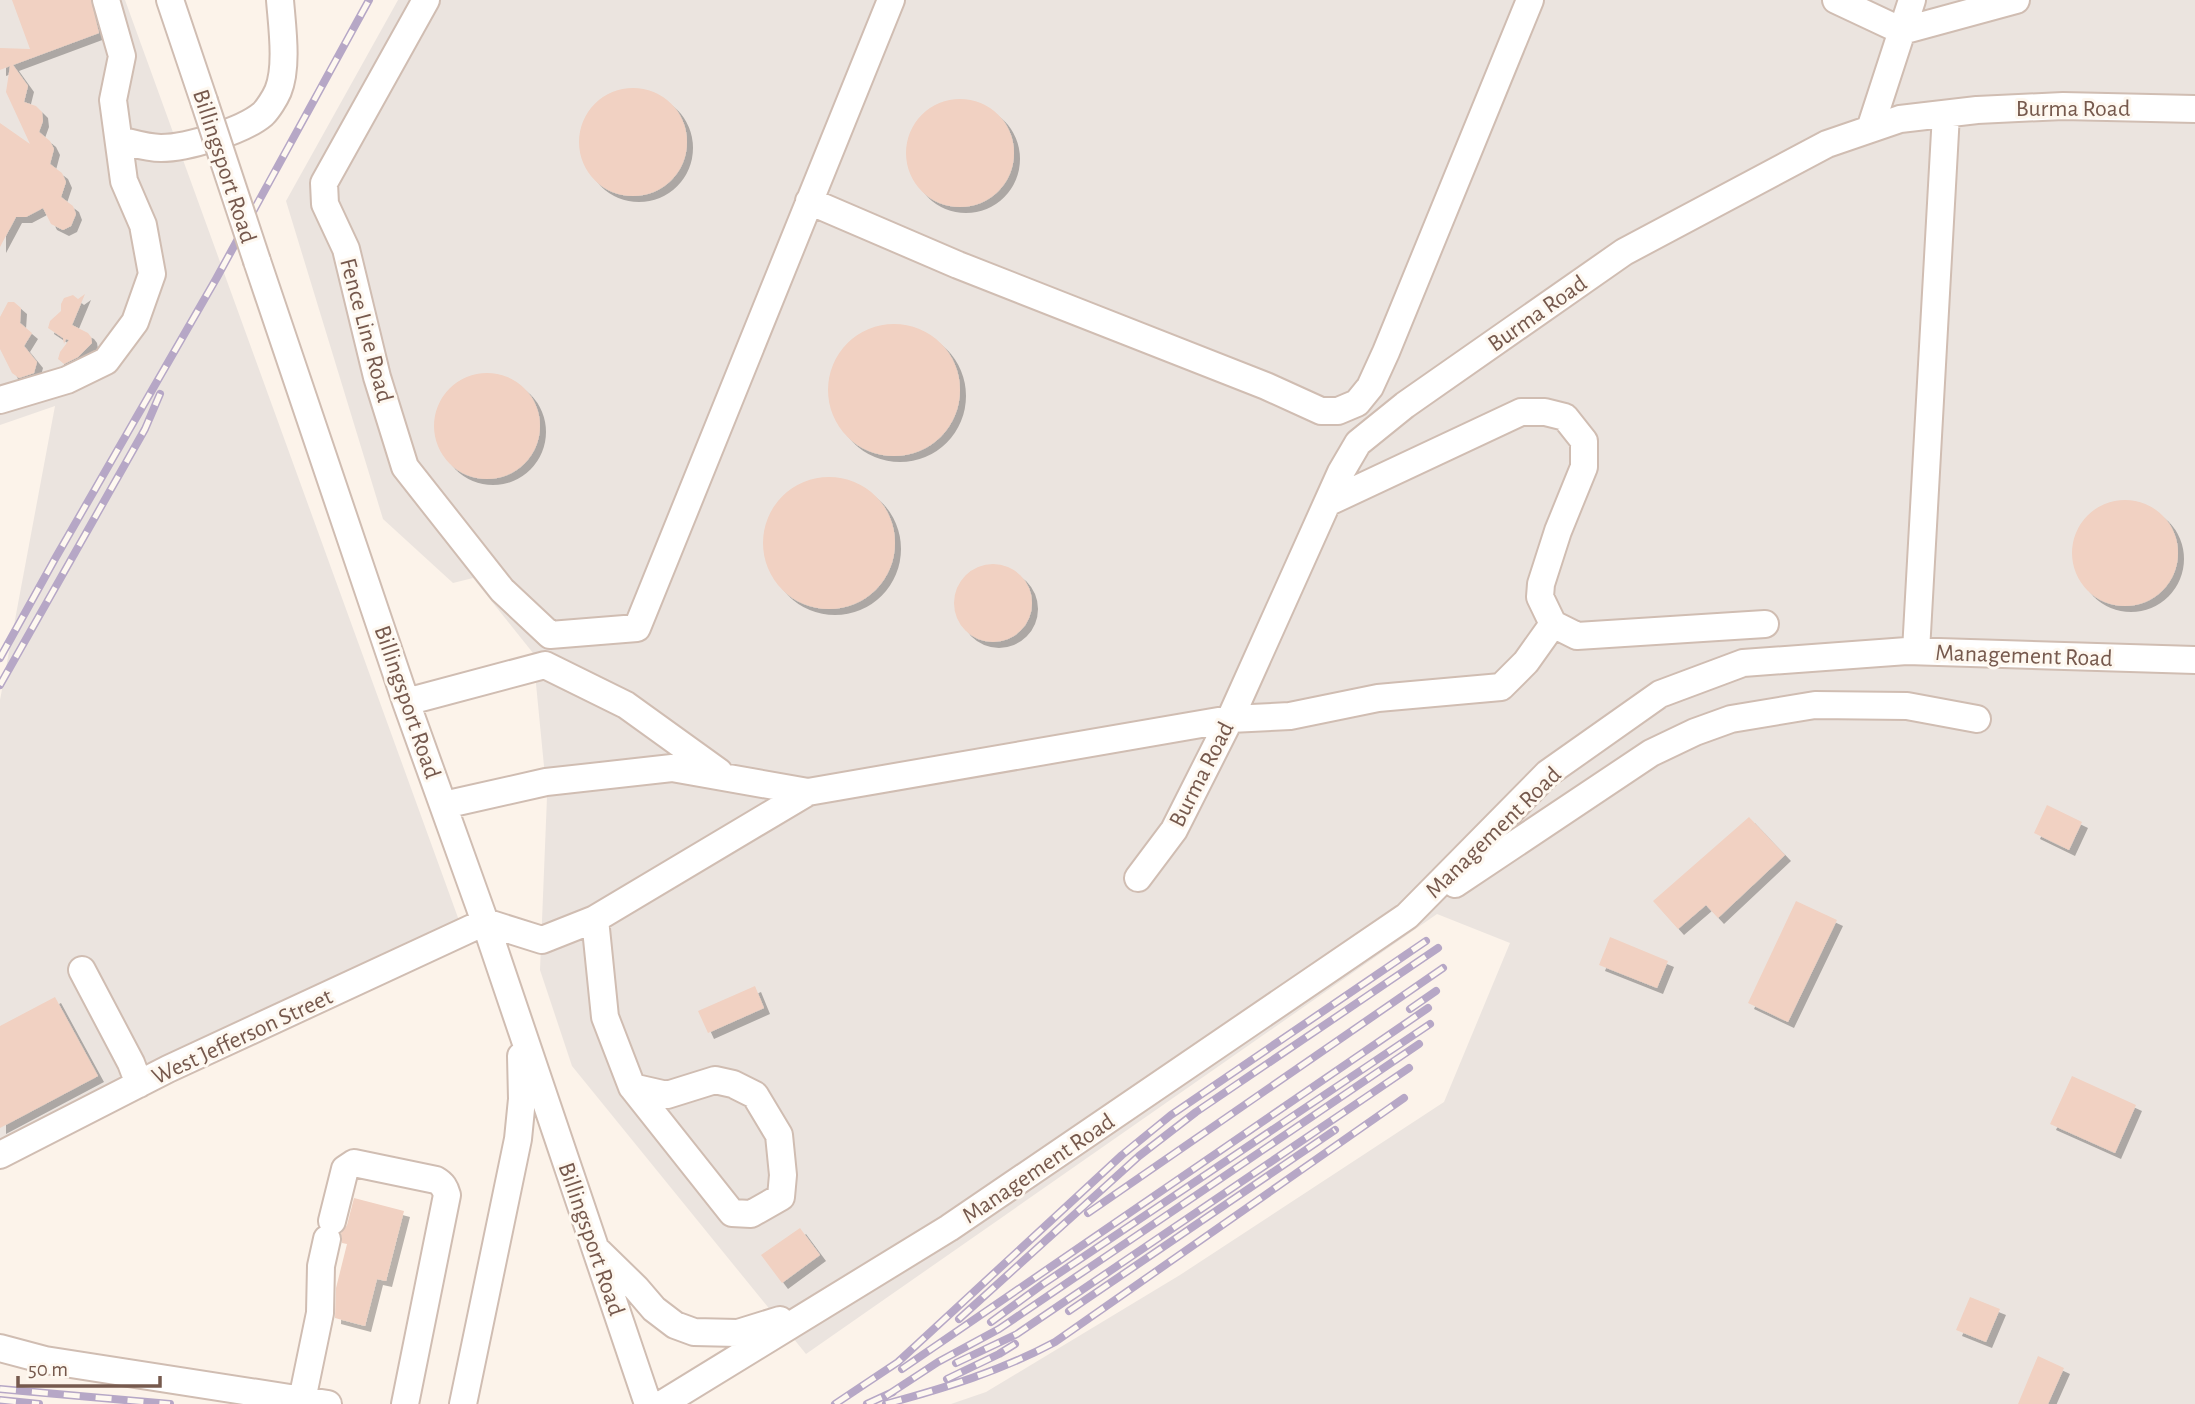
<svg xmlns="http://www.w3.org/2000/svg" width="2195" height="1404" font-family="'Alegreya Sans',sans-serif">
<style>
.industrial{fill:#ebe4df}
.building{fill:#f1d1c2;filter:url(#shadow)}
.lines{fill:none;stroke-linecap:round;stroke-linejoin:round}
.minor-casing{stroke:#d0bdb2;stroke-width:30}
.minor{stroke:#fff;stroke-width:26}
.rail-casing{stroke:#b6a7c6;stroke-width:8}
.rail{stroke:#fef8f0;stroke-width:5;stroke-dasharray:16;stroke-linecap:butt}
.minor-bridge-casing{stroke:#d0bdb2;stroke-width:30;stroke-linecap:butt}
.minor-bridge{stroke:#fff;stroke-width:26}
.labels{text-anchor:middle;stroke-width:6;stroke-linejoin:round;paint-order:stroke}
.street-label{font-size:24px;fill:#76594d;stroke:#fef8f0}
</style>
<defs>
<filter id="shadow"><feDropShadow dx="6" dy="6" stdDeviation="0" flood-color="#0004"/></filter>
</defs>
<rect width="100%" height="100%" fill="#fcf3ea"/>
<!-- industrial -->
<path class="industrial" d="M0,0H125L465,937L0,1161V700L55,406L0,425Z
M398,0H2195V1404H951L986,1392L1180,1275L1444,1102L1510,943L1437,914L806,1354L572,1066L540,970L547,797L533,653L473,578L453,583L383,519L286,201Z"/>
<!-- building -->
<path class="building" d="M12,0H91L99,33L13,65L28,86L24,102L36,106L42,112L43,121L39,132L50,141L54,149L50,164L62,173L66,182L61,197L73,206L76,214L71,226L63,230L51,224L43,208L26,217H16L0,247V123L30,144L6,92L10,66L0,70V48L30,49Z
M579 142a54 54 0 1 1 108 0a54 54 0 1 1-108 0Z
M906 153a54 54 0 1 1 108 0a54 54 0 1 1-108 0Z
M85,294L72,325L88,333L91,337L92,343L78,357L64,364L58,359L60,352L69,340L66,339L64,344L63,338L48,328L50,321L61,311V304L64,298L73,295L78,299Z
M8,302H14L21,308L20,323L32,333L24,346L37,362L34,373L19,378L12,373L0,349V317Z
M828 390a66 66 0 1 1 132 0a66 66 0 1 1-132 0Z
M434 426a53 53 0 1 1 106 0a53 53 0 1 1-106 0Z
M763 543a66 66 0 1 1 132 0a66 66 0 1 1-132 0Z
M2072 553a53 53 0 1 1 106 0a53 53 0 1 1-106 0Z
M954 603a39 39 0 1 1 78 0a39 39 0 1 1-78 0Z
M2047,805L2082,822L2069,850L2034,833Z
M1749,817L1785,855L1718,918L1706,905L1678,929L1653,901Z
M1796,901L1837,920L1788,1022L1748,1003Z
M1610,937L1668,961L1657,988L1599,965Z
M755,986L764,1008L708,1033L698,1011Z
M55,997L98,1076L0,1128V1026Z
M2072,1076L2136,1105L2115,1153L2050,1124Z
M354,1198L404,1211L386,1281L377,1279L365,1326L335,1318L336,1288L347,1244L342,1243L341,1233L347,1225Z
M800,1228L820,1255L782,1283L761,1255Z
M1970,1297L2000,1309L1986,1342L1956,1330Z
M2038,1356L2064,1368L2048,1404H2018Z"/>
<g class="lines">
<!-- minor casing -->
<g class="minor-casing">
<path id="minor" d="M170,0L204,101
M426,0L324,183L325,204L346,249L377,377L405,467L502,590L550,635L637,628L891,0
M1836,0L1902,31L2016,0
M1870,129L1912,0
M119,140C132,143 147,148 161,148C187,148 243,131 263,114C268,109 275,98 278,91C288,67 282,26 280,0
M809,201L958,265L1266,386L1321,411H1338L1357,403L1370,387L1386,352L1530,0
M257,261L406,702L485,922L648,1404
M0,400L67,380L106,361L135,322L152,274L143,225L124,181L113,100L122,56L106,0
M1327,503L1521,412H1545L1565,417L1584,441V467L1558,531L1541,584L1540,597L1553,624L1577,636L1765,624
M1916,651L1946,114
M406,702L545,665L626,705L719,772
M444,805L546,782L672,768L808,792L1230,719L1290,716L1378,698L1501,687L1526,662L1553,624
M1138,878L1174,830L1230,719L1341,472L1358,443L1405,405L1624,252L1827,144L1900,119L1977,110L2063,106L2195,109
M1455,884L1651,753L1695,732L1731,719L1815,705L1907,706L1977,719
M595,919L605,1017L632,1087L732,1213L751,1214L781,1197L783,1175L779,1135L755,1095L733,1084L715,1080L667,1095L632,1087
M82,970L131,1063L139,1084
M0,1155L168,1069L485,922L542,940L595,919L808,792
M332,1221L345,1169L354,1163L436,1180C443,1184 445,1188 447,1195L405,1404
M597,1250L636,1288L654,1309L675,1325L694,1332L738,1333L780,1320
M0,1348L45,1360L328,1404
M302,1400L320,1313L321,1266L327,1239
M463,1404L518,1139L522,1099L521,1056
M662,1404L949,1228L1407,916L1548,773L1660,694L1743,663L1907,651L2195,660"/>
</g>
<!-- minor -->
<use href="#minor" class="minor"/>
<!-- rail casing -->
<g class="rail-casing">
<path id="rail" d="M0,658L56,557L216,279L369,0
M0,685L145,429L160,394
M1410,1009L1436,991
M1088,1213L1443,968
M1069,1311L1335,1130
M959,1319L1139,1156L1196,1112L1438,948
M991,1322L1043,1284L1430,1024
M956,1363L1017,1334L1409,1068
M902,1369L1428,1008
M947,1379L999,1354L1015,1344
M0,1389L170,1404
M886,1396L938,1362L999,1329L1419,1044
M0,1400L39,1404
M835,1404L898,1362L1122,1155L1171,1115L1426,941
M867,1404L893,1392
M886,1404C945,1388 1001,1371 1055,1342L1404,1098"/>
</g>
<!-- rail -->
<use href="#rail" class="rail"/>
<!-- minor-bridge casing -->
<g class="minor-bridge-casing">
<path id="minor-bridge" d="M204,101L257,261"/>
</g>
<!-- minor-bridge -->
<use href="#minor-bridge" class="minor-bridge"/>
</g>
<g class="labels">
<!-- street labels -->
<g class="street-label">
<text x="2073" y="116">Burma Road</text>
<text transform="translate(225 166) rotate(72)" y="8">Billingsport Road</text>
<text transform="translate(1537 313) rotate(-35)" y="8">Burma Road</text>
<text transform="translate(367 330) rotate(75)" y="8">Fence Line Road</text>
<text transform="translate(2024 655) rotate(2)" y="8">Management Road</text>
<text transform="translate(408 702) rotate(71)" y="8">Billingsport Road</text>
<text transform="translate(1201 774) rotate(-63)" y="8">Burma Road</text>
<text transform="translate(1493 832) rotate(-44)" y="8">Management Road</text>
<text transform="translate(242 1036) rotate(-25)" y="8">West Jefferson Street</text>
<text transform="translate(1038 1168) rotate(-34)" y="8">Management Road</text>
<text transform="translate(592 1239) rotate(71)" y="8">Billingsport Road</text>
</g>
</g>
<!-- scale -->
<path d="M18 1376v10h142v-10" fill="none" stroke="#76594d" stroke-width="3.5"/>
<text x="28" y="1376" font-size="21" fill="#76594d" stroke="#fef8f0" stroke-width="5" paint-order="stroke">50 m</text>
</svg>
